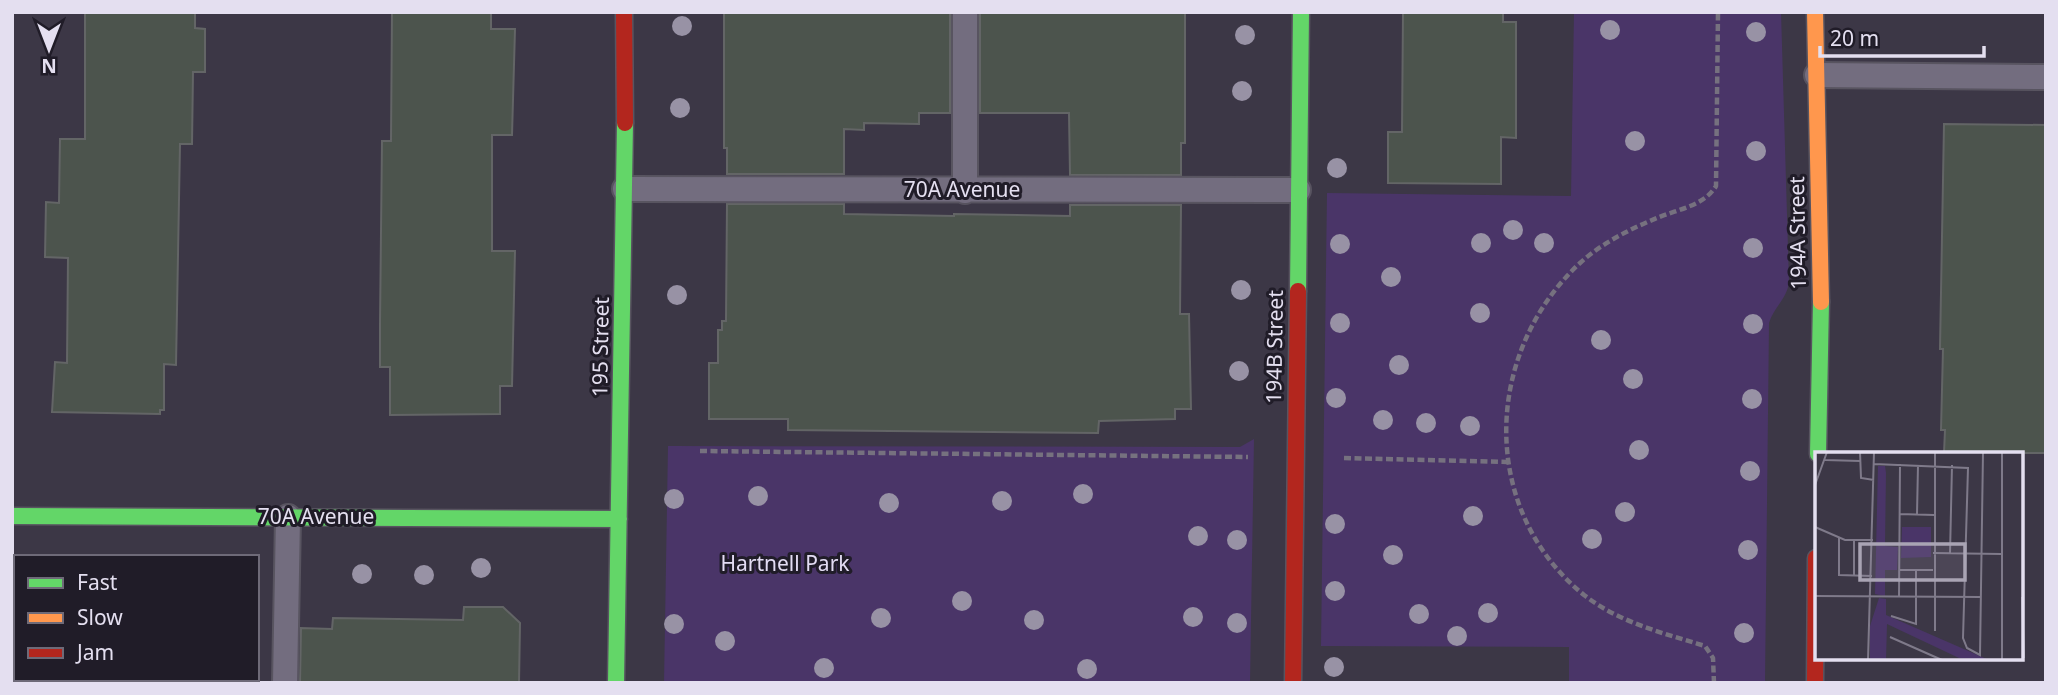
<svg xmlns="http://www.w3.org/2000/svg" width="2058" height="695" font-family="'Noto Sans',sans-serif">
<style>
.green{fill:#4a3568}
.building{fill:#4c544d;stroke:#636566;stroke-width:2}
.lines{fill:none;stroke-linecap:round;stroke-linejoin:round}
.lane-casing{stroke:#585460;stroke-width:28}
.fast-casing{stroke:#585460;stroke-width:19}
.slow-casing{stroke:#585460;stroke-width:19}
.jam-casing{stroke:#585460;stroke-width:19}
.path{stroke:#76717f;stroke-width:4.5;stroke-dasharray:7 3.5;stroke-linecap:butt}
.lane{stroke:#736d7f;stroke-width:24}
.fast{stroke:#63d668;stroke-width:16}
.slow{stroke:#ff974d;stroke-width:16}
.jam{stroke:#b3261e;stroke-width:16}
.tree{fill:#9892a5}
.labels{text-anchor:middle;stroke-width:6;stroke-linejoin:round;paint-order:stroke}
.street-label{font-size:21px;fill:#e4dff0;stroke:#201c28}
.park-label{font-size:21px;fill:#e3dcf3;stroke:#201c28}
.inset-road{fill:none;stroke:#7f7a8a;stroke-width:2}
.view{fill:#a9a4b4;fill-opacity:0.15;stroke:#a9a4b4;stroke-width:3.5}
.inset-edge{fill:none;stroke:#e4dff0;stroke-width:3.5}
</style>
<rect width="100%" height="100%" fill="#3c3746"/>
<!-- green -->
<path class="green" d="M1574,12H1781L1789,282C1787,299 1774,307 1769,323L1765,683H1569V647L1321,646L1327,193L1571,196Z
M1254,439L1250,683H664L668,446L1240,447Z"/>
<!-- building -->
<path class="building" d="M85,12H195V28L205,29V72H193L192,144H180L176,365L164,364V410H160V414L52,412L55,362L67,363L68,258L45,257L46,202L59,203L60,139H85Z
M392,12H491V29H515L512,135H492V251H515L512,386H500V414L390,415V367H380V324L382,141H391Z
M724,12H950V113H919V124L864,123V130L844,129V174H727V148H724Z
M980,12H1185V143H1181V175H1070L1069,113H980Z
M1403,12H1503V22H1516V138L1501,137V184L1388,183V132H1402Z
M1944,124L2046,125V453H1944L1945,430H1941L1943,349H1940Z
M727,204H844V214L954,216V214L1070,216V205H1181L1180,314H1189L1191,409H1175V419L1099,421L1098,433L788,430V419H709V363H718V330H722V321H726Z
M464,607H503L520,623L519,683H300L301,628L332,629L333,618L463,620Z"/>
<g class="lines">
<!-- lane casing -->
<g class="lane-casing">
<path id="lane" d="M1817,75L2046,77
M625,189L1298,190
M965,191V12
M285,683L288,517"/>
</g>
<!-- fast casing -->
<g class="fast-casing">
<path id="fast" d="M1298,291L1301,12
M1818,454L1821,302
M12,516L619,519
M616,683L625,123"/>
</g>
<!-- slow casing -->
<g class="slow-casing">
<path id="slow" d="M1815,12L1821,302"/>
</g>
<!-- jam casing -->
<g class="jam-casing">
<path id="jam" d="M624,12L625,123
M1293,683L1298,291
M1815,683L1816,558"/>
</g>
<!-- path -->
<path class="path" d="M700,451L1248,457
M1344,458L1507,462
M1714,683L1713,658L1705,646C1663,633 1620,623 1584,595C1479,510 1483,353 1580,263C1602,243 1630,229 1657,218C1678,209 1704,206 1716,186L1718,12"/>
<!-- lane -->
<use href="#lane" class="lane"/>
<!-- fast -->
<use href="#fast" class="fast"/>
<!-- slow -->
<use href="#slow" class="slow"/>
<!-- jam -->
<use href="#jam" class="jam"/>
</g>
<!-- trees -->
<g class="tree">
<circle cx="682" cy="26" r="10"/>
<circle cx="1610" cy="30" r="10"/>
<circle cx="1756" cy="32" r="10"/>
<circle cx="1245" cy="35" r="10"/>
<circle cx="1242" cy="91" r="10"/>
<circle cx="680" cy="108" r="10"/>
<circle cx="1635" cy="141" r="10"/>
<circle cx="1756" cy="151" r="10"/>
<circle cx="1337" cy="168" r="10"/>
<circle cx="1513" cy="230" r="10"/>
<circle cx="1481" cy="243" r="10"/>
<circle cx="1544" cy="243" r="10"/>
<circle cx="1340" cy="244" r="10"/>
<circle cx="1753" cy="248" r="10"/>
<circle cx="1391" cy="277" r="10"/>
<circle cx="1241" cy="290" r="10"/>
<circle cx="677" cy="295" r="10"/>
<circle cx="1480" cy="313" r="10"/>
<circle cx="1340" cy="323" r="10"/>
<circle cx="1753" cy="324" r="10"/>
<circle cx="1601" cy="340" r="10"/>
<circle cx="1399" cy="365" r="10"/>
<circle cx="1239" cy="371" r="10"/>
<circle cx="1633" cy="379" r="10"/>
<circle cx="1336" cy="398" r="10"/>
<circle cx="1752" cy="399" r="10"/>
<circle cx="1383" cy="420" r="10"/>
<circle cx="1426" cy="423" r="10"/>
<circle cx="1470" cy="426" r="10"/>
<circle cx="1639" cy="450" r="10"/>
<circle cx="1750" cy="471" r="10"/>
<circle cx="1083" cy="494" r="10"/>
<circle cx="758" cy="496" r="10"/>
<circle cx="674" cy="499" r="10"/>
<circle cx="1002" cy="501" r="10"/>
<circle cx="889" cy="503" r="10"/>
<circle cx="1625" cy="512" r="10"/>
<circle cx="1473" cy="516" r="10"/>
<circle cx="1335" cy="524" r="10"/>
<circle cx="1198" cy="536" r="10"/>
<circle cx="1592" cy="539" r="10"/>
<circle cx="1237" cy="540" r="10"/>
<circle cx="1748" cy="550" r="10"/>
<circle cx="1393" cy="555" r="10"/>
<circle cx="481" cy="568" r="10"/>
<circle cx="362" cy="574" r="10"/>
<circle cx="424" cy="575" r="10"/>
<circle cx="1335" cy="591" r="10"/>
<circle cx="962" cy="601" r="10"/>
<circle cx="1488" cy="613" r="10"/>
<circle cx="1419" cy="614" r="10"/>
<circle cx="1193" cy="617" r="10"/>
<circle cx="881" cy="618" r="10"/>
<circle cx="1034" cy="620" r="10"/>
<circle cx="1237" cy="623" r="10"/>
<circle cx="674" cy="624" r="10"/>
<circle cx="1744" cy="633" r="10"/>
<circle cx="1457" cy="636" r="10"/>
<circle cx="725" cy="641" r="10"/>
<circle cx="1334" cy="667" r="10"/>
<circle cx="824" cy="668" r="10"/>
<circle cx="1087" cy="669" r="10"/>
</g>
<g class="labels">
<!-- street labels -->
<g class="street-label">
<text x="962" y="197">70A Avenue</text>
<text transform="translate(1798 233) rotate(-91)" y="7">194A Street</text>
<text transform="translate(601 347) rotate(-89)" y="7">195 Street</text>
<text transform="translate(1275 347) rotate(-89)" y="7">194B Street</text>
<text x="316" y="524">70A Avenue</text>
</g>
<!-- park labels -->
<g class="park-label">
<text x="785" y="571">Hartnell Park</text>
</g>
</g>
<!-- overview -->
<g transform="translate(1815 452)">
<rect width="208" height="208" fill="#3c3746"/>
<path d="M63,14H70L71,21L70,94L83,95L82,118H70V144L60,142ZM87,75H116V105L86,106ZM64,146L71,147V163L174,208L144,206L72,172L71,208H55V174Z" fill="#4a3568"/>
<path class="inset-road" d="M45,0L46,26L59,28M120,0V179M187,0V208M10,8L45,9M59,12L153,16L148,186L152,196L165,203L168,0M0,33L12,0M84,62L119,63M102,62L103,13M0,75L30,88H58M24,85V123L57,124M118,101L186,102M135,102L137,13M84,118H118M39,124V88M0,144L166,145M84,145L85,12M207,145L209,206M76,164L101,172V118M75,185L127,208M53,208L59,0"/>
<path class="view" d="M45,92H150V128H45Z"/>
<rect width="208" height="208" class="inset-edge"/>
</g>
<!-- border -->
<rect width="2058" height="695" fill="none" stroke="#e4dff0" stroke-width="28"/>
<!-- legend -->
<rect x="14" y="555" width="245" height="126" fill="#201c28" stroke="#6e6a78" stroke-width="2"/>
<rect x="28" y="578" width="35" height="10" fill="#63d668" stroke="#6e6a78" stroke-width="2"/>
<text x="77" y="590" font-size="21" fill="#e4dff0">Fast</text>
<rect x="28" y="613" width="35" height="10" fill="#ff974d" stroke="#6e6a78" stroke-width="2"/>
<text x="77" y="625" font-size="21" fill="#e4dff0">Slow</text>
<rect x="28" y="648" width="35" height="10" fill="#b3261e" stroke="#6e6a78" stroke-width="2"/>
<text x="77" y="660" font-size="21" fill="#e4dff0">Jam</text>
<!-- north arrow -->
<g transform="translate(49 49) rotate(180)" stroke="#201c28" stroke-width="5" paint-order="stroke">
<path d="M0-5L12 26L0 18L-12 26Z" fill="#e4dff0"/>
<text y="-10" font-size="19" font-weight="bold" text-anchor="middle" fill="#e4dff0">N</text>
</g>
<!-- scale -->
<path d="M1820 46v10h164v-10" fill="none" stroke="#e4dff0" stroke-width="3.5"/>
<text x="1830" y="46" font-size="21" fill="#e4dff0" stroke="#201c28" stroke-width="5" paint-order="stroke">20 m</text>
</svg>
